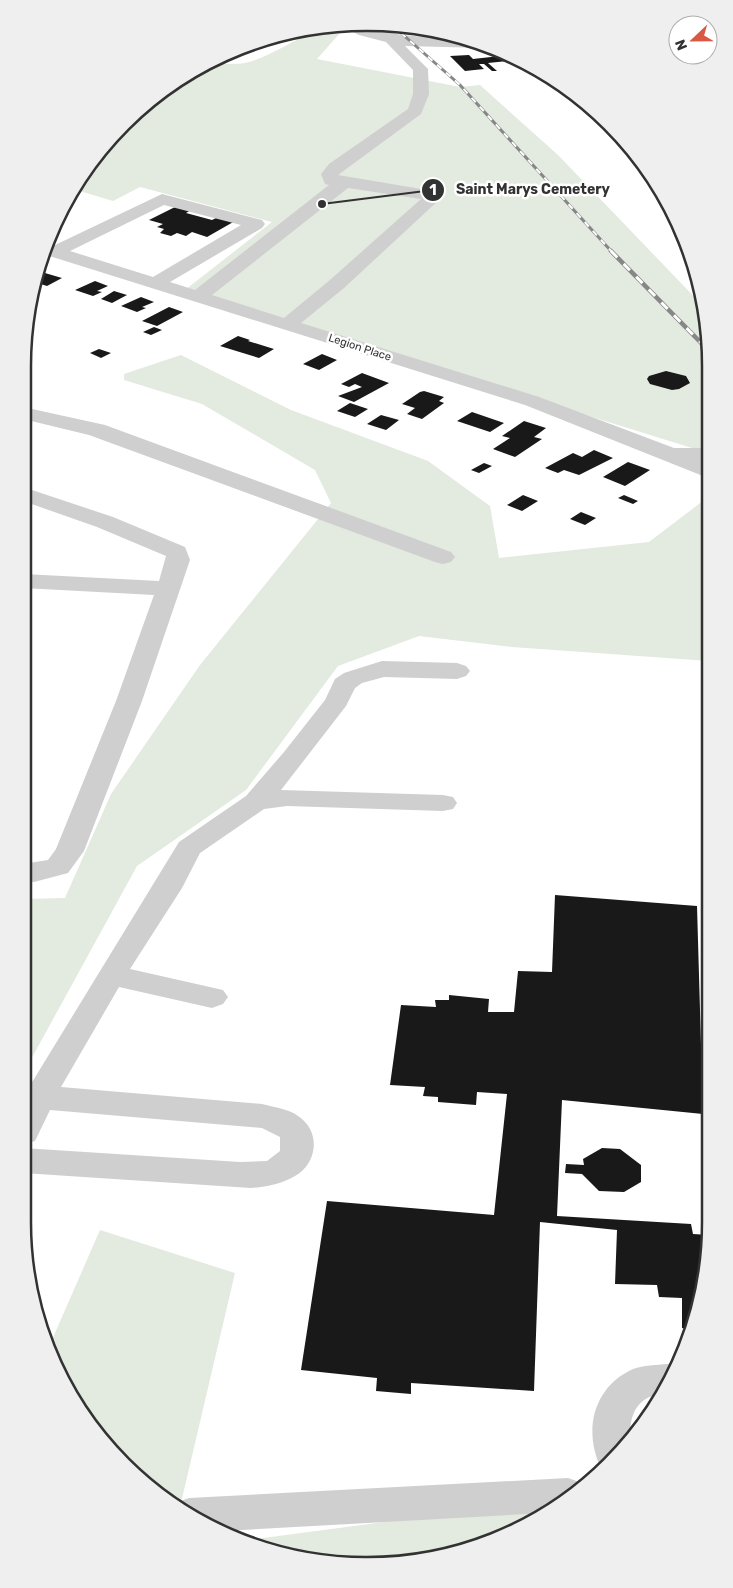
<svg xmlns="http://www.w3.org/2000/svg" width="733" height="1588" font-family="Rubik,sans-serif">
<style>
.green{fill:#e3eadf}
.building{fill:#191919}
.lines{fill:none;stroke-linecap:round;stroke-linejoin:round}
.minor{fill:#cfcfcf;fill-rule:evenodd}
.rail-far1-casing{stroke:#878787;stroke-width:3}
.rail-casing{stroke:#878787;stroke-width:4.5}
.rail-far1{stroke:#fff;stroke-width:2;stroke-dasharray:6;stroke-linecap:butt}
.rail{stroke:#fff;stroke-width:3;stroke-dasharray:9;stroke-linecap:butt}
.labels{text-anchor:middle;stroke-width:5;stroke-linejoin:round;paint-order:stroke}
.far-street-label{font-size:11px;fill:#323232;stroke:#fff}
.rim{fill:none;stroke:#323232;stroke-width:2.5}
.leader{fill:none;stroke:#323232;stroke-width:2}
.callout-dot{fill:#323232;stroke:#fff;stroke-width:2}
.mark-label{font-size:15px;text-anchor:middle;font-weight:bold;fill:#fff}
.callout-label{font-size:14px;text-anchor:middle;font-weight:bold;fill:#323232;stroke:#fff;stroke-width:5;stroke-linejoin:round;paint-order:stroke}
</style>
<rect width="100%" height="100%" fill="#fff"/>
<!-- green -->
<path class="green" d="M325,27L340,33L317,59L460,87L480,85L558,155L704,307L708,321V453L185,290L272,222L140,187L113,201L73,189C92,154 164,75 204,66C218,62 235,66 249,62C273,55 296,39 318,29L314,28Z
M181,355L291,410L428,461L490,506L499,558L649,542L708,497L709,661L512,647L419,636L338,666L246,790L137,866L23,1074V899L65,898L111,794L200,665L331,503L315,470L202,404L124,380V374Z
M100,1230L235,1273L180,1507L108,1448L68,1393L48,1349Z
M564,1498L538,1520L477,1547L412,1563L300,1559L249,1540Z"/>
<!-- building -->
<path class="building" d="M469,55L473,59L509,55L518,60L488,63L497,71H492L484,64H479L484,69L465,71L450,56Z
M177,206L191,210L186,213L212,220L218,217L235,221L207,237L192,232L186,236L177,233L171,236L160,233L164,229L157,227L163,224L149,220Z
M38,271L62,278L47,286L34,282Z
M95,281L108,286L97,291L102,292L93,296L75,290Z
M114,291L127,295L112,303L101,299Z
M141,297L154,302L142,307L146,308L137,312L121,306Z
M169,307L183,312L157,326L142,321Z
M154,327L162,330L151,335L143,332Z
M238,336L250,340L248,341L274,349L259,358L220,346Z
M99,349L111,353L101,358L90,353Z
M322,354L337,360L319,370L303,364Z
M666,371L686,376L690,383L679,389L672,390L650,384L647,379L649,376Z
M362,373L389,383L354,402L338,396L362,387L355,384L349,387L341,384Z
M424,391L444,397L439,401L444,403L422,419L407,414L415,408L402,404L420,392Z
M350,403L368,409L355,417L337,411Z
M472,412L504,423L490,432L457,421Z
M381,415L399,420L386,430L367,424Z
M524,421L546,428L534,437L542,439L515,457L493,449L510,438L502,436Z
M594,450L613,458L579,475L564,470L558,473L545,468L573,453L582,457Z
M628,462L650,470L625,486L603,477Z
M484,463L492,466L479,473L471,470Z
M523,495L538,501L522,511L507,505Z
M624,495L638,501L633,504L618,498Z
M581,512L596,518L585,525L570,519Z
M555,895L697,906L703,1114L562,1100L557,1216L691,1224L693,1234L709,1235L704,1288L691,1330L682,1328V1298L659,1297L657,1285L615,1284L617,1230L540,1222L534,1391L411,1383V1394L376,1391L377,1378L301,1370L327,1201L494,1215L507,1094L477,1092L476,1105L438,1102V1097L423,1096L425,1087L390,1085L401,1005L436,1007L435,1000H449V995L489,999L488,1012H514L518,971L552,972Z
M602,1148L620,1149L641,1165V1182L624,1192L599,1191L582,1174L565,1173L566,1164L584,1165L583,1159Z"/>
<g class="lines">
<!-- minor -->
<path class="minor" d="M357,23C405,43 444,32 490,46L484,48L405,46L428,69L429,94L421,114L338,175L427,190L433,191L440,199L344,288L301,323L539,397L674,448H708V460H703L708,463V478L525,405L43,254L46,244L53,246L162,194L262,220L265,224L262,228L170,282L195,290L329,185L325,184L321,174L329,164L408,109L413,94V70L386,42L359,35L340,25ZM348,188L421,199L330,280L284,318L212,295ZM164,205L241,225L153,277L70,251Z
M23,407L105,425L451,552L455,557L451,562L443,564L435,562L89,435L23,419Z
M23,487L113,517L185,547L190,560L142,701L84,851L68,873L34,882H23V864L48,860L56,849L116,701L154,595L23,588V574L159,581L166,556L97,527L23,501Z
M382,661L457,663L466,666L470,671L466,676L457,679L384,677L362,683L355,688L346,706L281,790L443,795L453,797L457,803L453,809L443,811L287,806L264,809L200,853L182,888L130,969L223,990L228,997L223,1004L212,1008L119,987L61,1087L262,1104C273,1107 289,1109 298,1116C321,1131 318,1163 295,1176C282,1184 265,1187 251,1188L23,1173V1148L240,1162L267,1161L280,1151V1137L262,1128L50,1110L35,1141L23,1144V1097L179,842L246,796L284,752L325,700L335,679L344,673Z
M668,1364L676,1366L658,1395C636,1397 628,1420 631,1438L625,1449L601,1468C583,1431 593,1387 633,1369C644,1365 656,1365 668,1364Z
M568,1478L582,1483L546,1513L224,1531L195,1520L175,1503L189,1498Z"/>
<!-- rail-far1 casing -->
<g class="rail-far1-casing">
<path id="rail-far1" d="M392,25L460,85L612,252"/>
</g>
<!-- rail casing -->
<g class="rail-casing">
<path id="rail" d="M611,251L708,350"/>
</g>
<!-- rail-far1 -->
<use href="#rail-far1" class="rail-far1"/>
<!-- rail -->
<use href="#rail" class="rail"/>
</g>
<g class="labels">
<!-- far-street labels -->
<g class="far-street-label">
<text transform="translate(360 347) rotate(18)" y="4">Legion Place</text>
</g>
</g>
<!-- crop -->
<path d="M0 0H733V1588H0ZM366 31H367A335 335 0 0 1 702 366V1222A335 335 0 0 1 367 1557H366A335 335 0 0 1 31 1222V366A335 335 0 0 1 366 31Z" fill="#efefef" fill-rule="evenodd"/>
<path class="rim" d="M366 31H367A335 335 0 0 1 702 366V1222A335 335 0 0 1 367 1557H366A335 335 0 0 1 31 1222V366A335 335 0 0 1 366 31Z"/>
<!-- callouts -->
<path class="leader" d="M322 204L433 190"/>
<g class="callout-dot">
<circle cx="322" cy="204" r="5"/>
<circle cx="433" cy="190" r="12"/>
</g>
<g class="mark-label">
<text x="433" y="195">1</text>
</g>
<g class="callout-label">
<text x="533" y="194">Saint Marys Cemetery</text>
</g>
<!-- north arrow -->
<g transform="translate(693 40) rotate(248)"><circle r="24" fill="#ffffff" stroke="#adadad"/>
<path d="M0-4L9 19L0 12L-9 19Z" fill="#da5743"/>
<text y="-8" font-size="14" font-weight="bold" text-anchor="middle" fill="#323232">N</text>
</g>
</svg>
